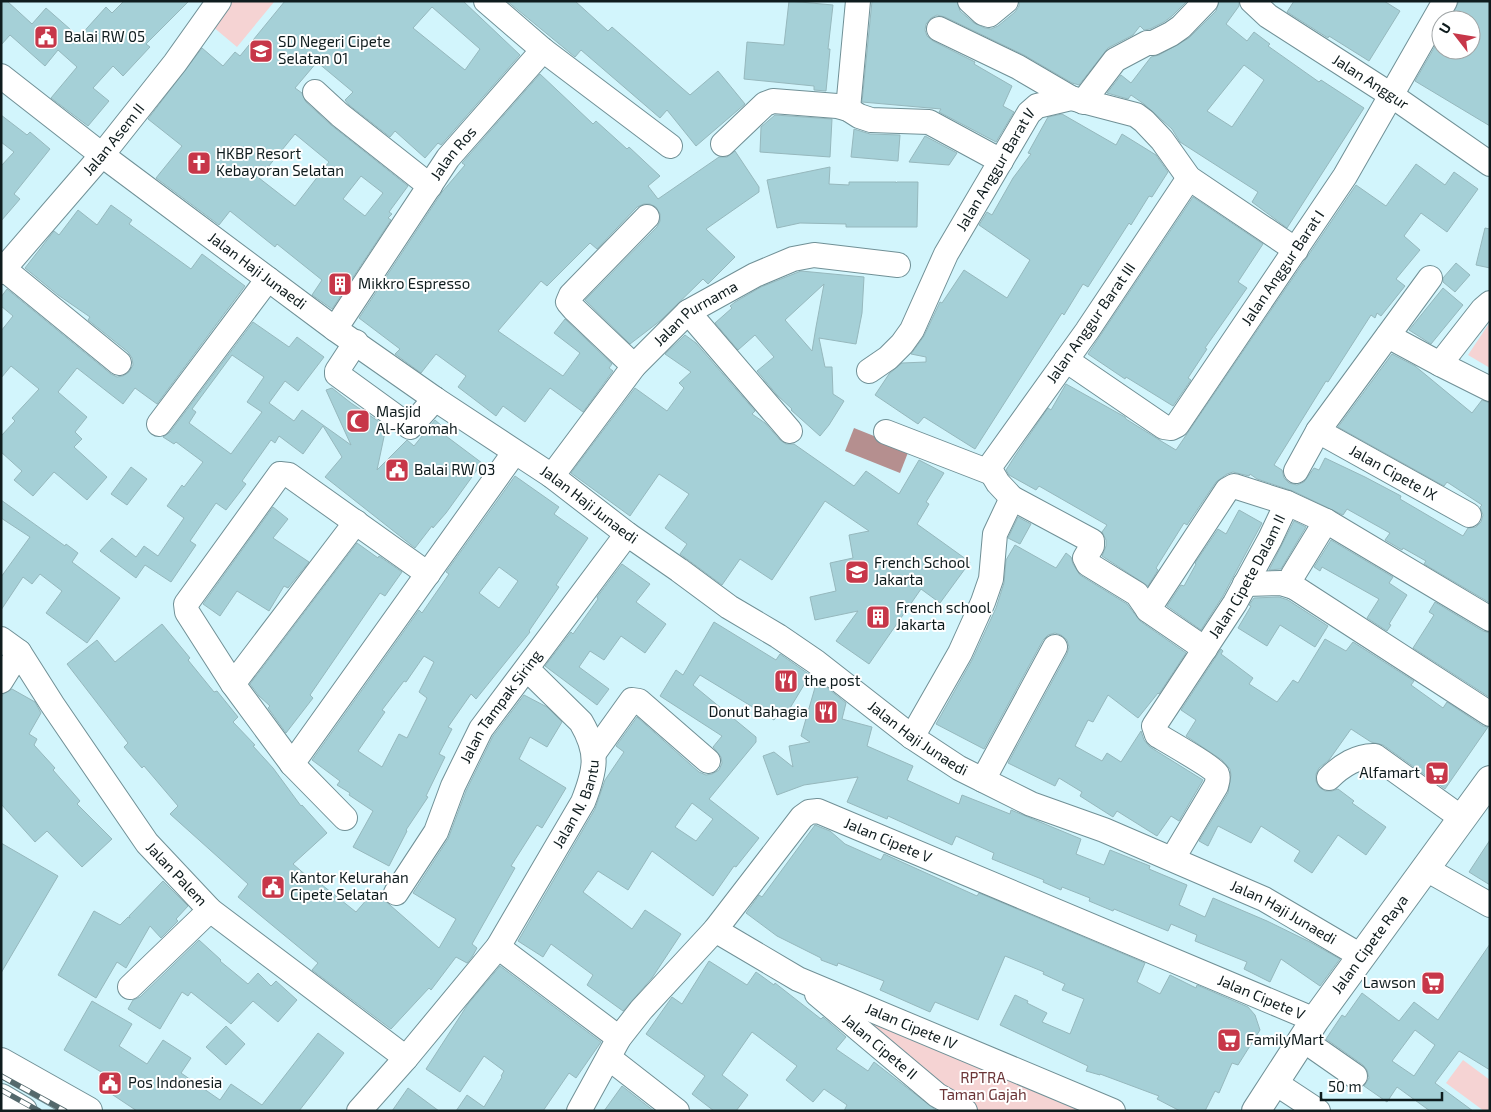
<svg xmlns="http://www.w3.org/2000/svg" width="1491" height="1112" font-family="'Exo 2',sans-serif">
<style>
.green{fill:#f5d3d3}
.water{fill:#b58f8f}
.building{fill:#a5d0d7;stroke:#96b8bd;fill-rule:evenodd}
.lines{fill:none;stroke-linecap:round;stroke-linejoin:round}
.minor-casing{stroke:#709096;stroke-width:26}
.major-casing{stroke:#709096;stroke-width:30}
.minor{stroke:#fff;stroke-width:24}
.major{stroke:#fff;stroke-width:28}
.rail-casing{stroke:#54696c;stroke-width:5.5}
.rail{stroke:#fff;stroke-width:4;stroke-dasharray:11;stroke-linecap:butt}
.labels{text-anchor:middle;stroke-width:4;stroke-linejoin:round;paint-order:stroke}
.poi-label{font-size:15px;fill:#0f1c1e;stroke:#fff;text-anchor:start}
.street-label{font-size:15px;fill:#0f1c1e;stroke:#fff}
.park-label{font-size:15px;fill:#6b3537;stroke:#fff}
</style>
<rect width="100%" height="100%" fill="#d2f5fc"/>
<!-- green -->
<path class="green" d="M233,1L274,2L237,47L212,26Z
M1490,322V368L1468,355Z
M830,998L1107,1111H977L947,1095Z
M1463,1060L1490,1080V1111H1484L1446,1083Z"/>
<!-- water -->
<path class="water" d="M854,428L909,450L900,473L845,451Z"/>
<!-- building -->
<path class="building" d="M1,1H7L32,24L46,8L79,37L106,7L112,13L124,1H189L146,44L150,47L123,76L113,66L93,88L109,101L88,126L51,98L77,67L58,50L45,66L10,35L1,45Z
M285,1H463L520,55L441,145L438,143L425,158L395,131L390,137L349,105L345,100L353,92L317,62L295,88L302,93L306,102L331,125L408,186L389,212L392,214L388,218L391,220L332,309L312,295L322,280L277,244L275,247L230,211L219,225L156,178L182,146L148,119L202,48L223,66L235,52L240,56ZM432,7L480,49L465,70L413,28ZM295,134L329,162L295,206L259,178ZM361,176L383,193L365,216L343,199Z
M507,1H575L608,31L612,27L690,95L718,71L745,104L696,146L667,110L660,118L581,50L575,57Z
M789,1L833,5L828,49H830L826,91L814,90V86L744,79L747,42L784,45Z
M872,1H957L960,11L974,23L985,28L991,29L998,26L1015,12L1019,6V1H1187L1172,16L1164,22L1150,29L1144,30L1140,26L1133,35L1108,48L1079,85L1072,83L1024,55L945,17L937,15L931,18L926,24L925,30L927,36L933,41L975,62L974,64L1012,86L1003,106L1014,112L996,142L939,112L941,109L862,102Z
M1219,1H1239V6L1226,24L1247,41L1254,32L1270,44L1268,46L1319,82L1321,80L1364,108L1287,228L1252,202L1258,192L1180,142L1172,129L1144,104L1131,95L1128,99L1107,93L1121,75L1131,83L1151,57L1159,55L1189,38L1216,11ZM1244,65L1264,80L1232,127L1207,111Z
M1294,1H1384L1400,11L1369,61L1329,36L1328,38L1287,12Z
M1459,1H1490V126L1415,81L1441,36V50H1471V20H1450Z
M540,74L593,124L596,121L627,149L629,147L660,176L648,186L658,199L719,157H727L735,151L759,187V192L706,229L735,257L708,284L703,279L660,321L630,344L585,300L657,227L660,221V214L656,207L650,204H644L637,207L597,249L590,243L547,286L541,281L498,331L563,376L580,353L554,333L565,319L612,364L609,368L613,371L583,412L550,388L525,422L503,406L496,416L483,406L458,387L466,376L436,354L421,373L395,354L400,349L359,318L442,192L465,165L462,163Z
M1062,114L1116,145L1122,134L1156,155L1168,172L1152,197L1149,196L1131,225L1129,223L1088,287L1083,284L1064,315L1062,313L975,449L924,417L918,424L875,395L889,374L902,363L926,362V357L911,354L924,336L940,302L942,303L964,270L1007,298L1030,260L979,225L987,212L992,215L1013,178L1031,154L1028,153L1048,117Z
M1,115L27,135L30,132L50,149L14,194L20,199L1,221V166L14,152L1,142Z
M775,115L832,119L830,157L760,152L761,127Z
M854,129L870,134L900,135L898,161L851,157Z
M925,136L957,153L949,165L909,162Z
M1416,164L1445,185L1454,172L1478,189L1447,232L1421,213L1404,236L1420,250L1396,279L1405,286L1381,316L1377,313L1375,318L1371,315L1328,382L1326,381L1274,465L1282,470L1284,478L1289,483L1297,485L1304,482L1314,468L1319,470L1325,458L1365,477L1401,496L1400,499L1463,536L1468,528L1476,527L1481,522L1483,515L1480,507L1482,505L1447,482L1444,486L1338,427L1392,354L1415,366L1472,413L1482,400L1490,403V603L1424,564L1426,561L1403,548L1402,550L1385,540L1390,533L1347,509L1343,515L1293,491L1257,479L1250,474L1249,476L1233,472L1227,474L1216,482L1187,525L1184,523L1156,568L1158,570L1148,586L1102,556L1106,546V540L1102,532L1107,525L1039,486L1036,490L1009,475L1006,470L1015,456L1048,408L1051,410L1066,384L1125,417L1126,419L1161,441L1176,450L1356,185L1386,206Z
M830,167L829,184L849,185V182H896V183L897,182H918L917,227H846V224L800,223L777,228L767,180Z
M1193,197L1263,244L1238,282L1247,288L1205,348L1207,349L1188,378L1191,380L1173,406L1126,377L1125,379L1088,354Z
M111,205L132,220L129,224L191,269L202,254L245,286L157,404L135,388L123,404L77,368L58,392L87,417L75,432L82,439L74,447L107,477L87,500L54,472L33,496L14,480L22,471L1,452V436L15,421L12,418L39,389L11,366L1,378V331L13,316L1,306V297L7,289L111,374L117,377L123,376L129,372L133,365L132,358L128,352L88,320L90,317L58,295L25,268L54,231L59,235L78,210L97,225Z
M1485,228L1490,229V268L1476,265Z
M1456,263L1470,275L1455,292L1443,282V278Z
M801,271L864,277L862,313L856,344L819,338L825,367H832L833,394L844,401L829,425L820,436L791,410L792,409L777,395L757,371L774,357L755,335L738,350L715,323L732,308L730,306L735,302L761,287ZM824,284L816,327L812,351L785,320Z
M1443,288L1463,305L1431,344L1409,330Z
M253,322L289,347L297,337L324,357L298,391L285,381L269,403L294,421L302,410L351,445L326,390L332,388L351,403L384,425L385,432L377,470L407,440L414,446L435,420L449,432L446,436L482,463L446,513L433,528L432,526L415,548L325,477L342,457L323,426L303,454L279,436L275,443L271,440L242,481L246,484L226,510L216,503L190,541L196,545L171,582L145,565L136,578L100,551L112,538L136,557L144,546L158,556L184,518L167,506L182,485L184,487L203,462L176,442L174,444L163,437L170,432ZM232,355L264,377L247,402L262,412L231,454L189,423L196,412L192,409Z
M685,335L696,343L755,411L752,414L765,423L780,440L786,444H794L854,486L866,471L899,494L919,460L944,473L926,502L929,504L917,524L970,562L940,603L921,589L869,664L836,641L858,611L815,620L810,597L836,591L830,563L853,558L849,535L869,531L825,501L772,580L740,559L722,585L680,554L687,544L665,528L689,494L659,474L630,516L571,473L635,388L667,411L684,388L679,383L691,372L665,354Z
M131,467L147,479L127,505L111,494Z
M515,476L559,507L554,514L588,538L556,585L559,587L529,631L530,632L476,699L471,694L448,727L452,729L439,754L445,757L426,796L428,797L406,830L407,831L389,866L353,847L373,811L349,795L350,793L337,785L340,781L312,760L419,610L422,613L449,574L446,572ZM499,567L518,581L499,608L479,593ZM424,656L434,662L419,692L427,698L407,738L399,734L382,767L358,751L385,712L382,710L404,681L406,682Z
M1,500L65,546L66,544L78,553L72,562L120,598L87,643L46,613L62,591L40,574L32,584L23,577L1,610V577L30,537L1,518Z
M273,507L288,519L273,538L309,562L288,588L284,586L269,611L237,591L220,616L203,604Z
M1239,510L1262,523L1223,596L1201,630L1167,606L1181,585L1184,586L1196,564L1195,563L1218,529L1226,534Z
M1018,517L1031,524L1020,544L1008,538Z
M1294,521L1306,527L1281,569L1269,570Z
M1331,540L1393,577L1389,583L1407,595L1389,624L1391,625L1387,631L1367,618L1379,599L1322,567L1320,571L1314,567Z
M357,543L378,558L379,556L402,572L385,596L380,593L310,695L313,698L286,733L268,708L270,706L259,696L250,684Z
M1015,545L1056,568L1066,553L1071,557L1073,564L1080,575L1127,604L1140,621L1186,653L1159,694L1158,693L1138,718L1108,695L1093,722L1088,720L1075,746L1102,761L1107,753L1121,762L1141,731L1144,740L1150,747L1203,780L1179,821L1171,816L1157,836L1117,811L1113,817L1080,796L1082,792L1059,778L1055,786L1008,763L1067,654L1069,647L1067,640L1061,635L1055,633L1048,635L1043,640L984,749L936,724L972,660L996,608L1004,583L1006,560Z
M622,564L650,584L636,602L666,624L645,653L621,636L604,660L590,651L579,667L609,689L597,705L545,666L571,632L573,634L598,599L597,597Z
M1279,597L1288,600L1328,626L1315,647L1280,625L1267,646L1238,628L1251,606L1249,605L1254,598Z
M1435,602L1483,631L1490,633L1489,697L1413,648L1434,615L1429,612Z
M714,622L776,660L780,654L810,675L784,718L782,710L774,720L700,675L693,685L756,737V742L709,799L759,838L736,867L734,866L713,896L652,851L628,890L598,871L583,892L632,929L645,910L681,934L652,978L623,1011L587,985L593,975L551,944L543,957L518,941L595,809L605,780L624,752L616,746L637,717L699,772L706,775L712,774L719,770L722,763L721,757L713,747L722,736L660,696L676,670L683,675ZM692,803L713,819L696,841L675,827Z
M162,624L190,658L188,660L214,692L217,691L238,717L233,722L255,745L253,746L273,768L301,806L302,805L327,833L293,864L315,883L317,881L356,912L374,891L439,948L456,919L413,893L448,839L466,791L493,736L524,695L547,707L562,722L547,747L530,737L519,759L566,788L542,828L537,825L511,866L515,868L472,944L477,948L472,957L467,963L456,957L431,990L429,988L391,1029L312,970L318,963L238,897L248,884L170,814L178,806L144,766L142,768L124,747L128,743L67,664L97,640L115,662Z
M1325,639L1346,651L1353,642L1414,681L1411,685L1443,708L1447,702L1483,726L1488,727L1445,789L1383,745L1371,742L1351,729L1329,760L1319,768L1316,774V781L1319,787L1325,791H1332L1338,789L1354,801L1352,803L1386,827L1366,855L1338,835L1312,873L1294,861L1300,851L1261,826L1251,843L1218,826L1208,846L1199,841L1228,793L1231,775L1230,769L1222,760L1186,736L1196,720L1181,710L1221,649L1223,651L1221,654L1253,678L1249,684L1277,702L1293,680L1298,683Z
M816,684L825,686L846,703L842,719L872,727L867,746L913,766L907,780L959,804L962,795L1010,814L1011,810L1081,839L1076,854L1104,865L1110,850L1150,866L1149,869L1187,885L1179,905L1205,917L1213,898L1267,921L1310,942L1340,959L1320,986L1281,959L1270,982L1244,969L1247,962L1195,941L1197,935L1171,924L1168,931L1114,909L1113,911L1089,901L1090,898L1062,887L1061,890L1043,882L1044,880L992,859L994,853L956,836L952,845L888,816L887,819L847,802L858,777L804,785L777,795L763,756L774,752L793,767L789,746L810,742L801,736Z
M12,689L35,702L41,713L29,734L37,739L34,745L55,768L53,770L80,801L77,804L112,839L82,867L47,831L35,842L1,804V698L3,694Z
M815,825L830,831L845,844L881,860L884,854L977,896L979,893L1145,963L1137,982L1160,994L1170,975L1196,988L1197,985L1248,1007L1255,1015L1260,1030L1238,1065L1232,1063L1219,1093L1215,1091L1205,1111H1180L1157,1099L1159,1096L1100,1074V1075L1086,1071L1088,1066L1000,1025L1015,995L1028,1001L1027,1003L1047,1013L1042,1022L1070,1034L1084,999L1062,990L1065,984L1043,974L1044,972L1005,956L978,1020L935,1002L930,1012L880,990L884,981L838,963L837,966L821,960V958L777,936L746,913L759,895L762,897Z
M1490,840V885L1469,872Z
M1,843L58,876L1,973Z
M163,881L188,906L176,919L178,921L161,938L150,926L126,968L117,962L96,998L58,975L94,911L120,925L128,917L130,918L129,916Z
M199,940L221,960L220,961L248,984L258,973L271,986L276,981L297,1000L278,1022L253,1001L231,1024L191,992L188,996L182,992L160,1029L128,1009L133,1000L140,997Z
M1490,944V1070L1459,1051L1435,1083L1473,1111H1430L1397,1087L1387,1102L1364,1086L1369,1078L1367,1070L1363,1065L1326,1039L1342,1015L1345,1017L1362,993L1399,1021L1414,1002L1438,1020ZM1415,1030L1435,1045L1414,1076L1392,1061Z
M709,961L747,985L756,972L774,985L775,983L821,1019L823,1017L846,1037L836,1049L868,1071L874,1062L937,1111H844L847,1105L824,1089L813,1102L786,1080L797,1066L752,1032L722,1075L748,1095L736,1111H714L692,1094L705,1076L646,1034L672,997L682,1004Z
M500,966L601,1042L576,1078L569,1073L543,1111H456L467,1095L484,1107L502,1077L501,1076L504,1071L484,1056L460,1092L426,1069L468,1004Z
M92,1001L132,1024L119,1046L147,1064L163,1040L191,1058L181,1073L220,1100L231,1084L262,1105L318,1033L344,1053L299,1111H137L101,1087L108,1076L64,1050Z
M226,1026L245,1044L226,1065L206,1047Z
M622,1086L654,1111H604Z
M408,1088L439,1111H392Z"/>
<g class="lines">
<!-- minor casing -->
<g class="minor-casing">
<g id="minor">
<path d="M486,1L543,50L670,146"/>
<path d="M970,1L983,13L989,15L1006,1"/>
<path id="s1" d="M1252,1L1268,16L1391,95L1490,164"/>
<path d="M939,29L1018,67L1071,98"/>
<path id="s2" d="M1,76L102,155L335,329L435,399L552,476L627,534L679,570L729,607L778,636L816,662L912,737L959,768L1031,804L1104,830L1264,899L1361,956"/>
<path d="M315,92L340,115L430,186"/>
<path d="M1083,102L1115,60L1147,43H1153L1171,34L1181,27L1206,1"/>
<path d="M848,109L858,1"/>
<path d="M723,144L765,104L773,101L837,106L848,109L859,116L871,120L929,122L1001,161"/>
<path d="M1189,178L1087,331L991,465L992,473L998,483L1012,498L1092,541V546L1085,558L1088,564L1137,594L1148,610L1205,649"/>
<path d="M4,269L119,363"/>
<path id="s3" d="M1,272L102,155L175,63L219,1"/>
<path d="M688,312L790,431"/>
<path id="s4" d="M335,329L448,158L543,50"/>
<path d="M1388,336L1440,364L1490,389"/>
<path d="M356,342L337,371V374L410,427L435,399"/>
<path id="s5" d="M1066,360L1164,427L1171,428L1177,425L1345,176L1445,1"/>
<path d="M1440,364L1483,309L1490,303"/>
<path d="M634,366L574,309L568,302L571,295L647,217"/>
<path id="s6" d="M869,371L888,358L902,344L912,330L946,254L1029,113L1037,106L1071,98L1136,115L1144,121L1162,140L1189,178L1296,250"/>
<path d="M159,424L268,279"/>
<path id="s7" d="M1318,431L1469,515"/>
<path d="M886,432L992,473"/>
<path d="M1296,471L1318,431L1430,278"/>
<path id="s8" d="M552,476L634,366L688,312L755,275L793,259L814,255L898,265"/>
<path d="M1326,521L1293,575L1291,582L1294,587L1490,714"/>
<path d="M1245,584L1281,583L1294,587"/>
<path d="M1148,610L1227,490L1234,486L1287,503L1326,521L1490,619"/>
<path id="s9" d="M1,639L19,652L52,704L147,843L210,910L406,1058"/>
<path d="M1,681L19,652"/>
<path d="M233,684L356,522"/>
<path d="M912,737L960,653L983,602L991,579L995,534L1012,498"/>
<path d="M594,753L632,700L639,701L708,761"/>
<path d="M292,764L514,453"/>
<path d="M1329,778C1341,766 1358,755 1375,756L1463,819"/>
<path d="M983,780L1055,647"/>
<path d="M345,818L292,764L233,684L187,612L186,604L280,474L289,475L428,574"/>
<path id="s10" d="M1173,858L1216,786C1217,782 1219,778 1217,774C1213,767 1167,741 1157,735L1154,726L1235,603L1270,539L1287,503"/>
<path d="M1426,869L1490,905"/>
<path id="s11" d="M396,893L436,832L453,786L481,729L627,534"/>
<path id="s12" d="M715,930L798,979L1113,1111"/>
<path d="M498,947L619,1038"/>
<path d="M130,987L210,910"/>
<path id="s13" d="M817,994L937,1095L965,1111"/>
<path d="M1302,1039L1355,1076"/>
<path d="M609,1058L677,1111"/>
<path d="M1274,1082L1318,1111"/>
<path id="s14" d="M359,1111L406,1058L498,947L583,802C596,769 599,753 581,722L527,669"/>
<path id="s15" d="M579,1111L619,1038L641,1010L715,930L802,817L809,812L818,811L1315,1020"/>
</g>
</g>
<!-- major casing -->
<g class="major-casing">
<g id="major">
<path d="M1,1062L88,1111"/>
<path d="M1,1098L23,1111"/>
<path id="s16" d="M1256,1111L1315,1020L1490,780"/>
</g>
</g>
<!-- minor -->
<use href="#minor" class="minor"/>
<!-- major -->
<use href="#major" class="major"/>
<!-- rail casing -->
<g class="rail-casing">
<path id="rail" d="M1,1076L65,1111
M1,1090L39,1111"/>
</g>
<!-- rail -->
<use href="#rail" class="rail"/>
</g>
<!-- icons -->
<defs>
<g id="civic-square" transform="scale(1.25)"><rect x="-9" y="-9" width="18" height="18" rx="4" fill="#c73749" stroke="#fff"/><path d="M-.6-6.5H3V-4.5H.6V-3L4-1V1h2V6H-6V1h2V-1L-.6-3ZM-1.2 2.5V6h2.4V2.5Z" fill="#fff"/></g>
<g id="school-square" transform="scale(1.25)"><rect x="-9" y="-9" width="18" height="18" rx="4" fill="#c73749" stroke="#fff"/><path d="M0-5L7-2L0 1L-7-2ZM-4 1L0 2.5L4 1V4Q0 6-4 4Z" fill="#fff"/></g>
<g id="church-square" transform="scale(1.25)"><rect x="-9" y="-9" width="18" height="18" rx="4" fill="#c73749" stroke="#fff"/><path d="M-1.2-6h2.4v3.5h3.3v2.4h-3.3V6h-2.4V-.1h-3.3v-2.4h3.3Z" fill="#fff"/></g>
<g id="building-square" transform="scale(1.25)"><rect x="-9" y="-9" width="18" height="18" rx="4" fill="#c73749" stroke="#fff"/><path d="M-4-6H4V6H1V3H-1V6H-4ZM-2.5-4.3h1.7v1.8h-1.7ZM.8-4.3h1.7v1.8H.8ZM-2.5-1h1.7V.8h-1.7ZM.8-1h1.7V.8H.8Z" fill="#fff"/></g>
<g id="mosque-square" transform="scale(1.25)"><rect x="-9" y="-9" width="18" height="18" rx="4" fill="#c73749" stroke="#fff"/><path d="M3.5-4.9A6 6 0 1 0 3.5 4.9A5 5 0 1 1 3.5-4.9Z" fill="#fff"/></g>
<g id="restaurant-square" transform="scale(1.25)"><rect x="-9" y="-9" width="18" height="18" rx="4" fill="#c73749" stroke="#fff"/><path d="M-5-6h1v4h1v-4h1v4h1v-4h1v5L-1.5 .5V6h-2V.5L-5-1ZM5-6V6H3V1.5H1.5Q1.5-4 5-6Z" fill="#fff"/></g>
<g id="supermarket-square" transform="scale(1.25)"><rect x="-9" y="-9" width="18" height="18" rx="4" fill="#c73749" stroke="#fff"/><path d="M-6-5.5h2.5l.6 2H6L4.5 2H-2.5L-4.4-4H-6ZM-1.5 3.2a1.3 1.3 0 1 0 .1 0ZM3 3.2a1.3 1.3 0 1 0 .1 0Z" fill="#fff"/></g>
</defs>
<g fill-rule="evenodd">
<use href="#civic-square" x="46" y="37"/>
<use href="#school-square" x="261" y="51"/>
<use href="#church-square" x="199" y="163"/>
<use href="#building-square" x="340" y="284"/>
<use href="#mosque-square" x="358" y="421"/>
<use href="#civic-square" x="397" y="470"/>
<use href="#school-square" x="857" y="572"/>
<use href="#building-square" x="878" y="617"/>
<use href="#restaurant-square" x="786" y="681"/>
<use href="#restaurant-square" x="826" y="712"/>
<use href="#supermarket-square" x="1437" y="773"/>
<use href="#civic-square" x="273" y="887"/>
<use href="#supermarket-square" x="1433" y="983"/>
<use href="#supermarket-square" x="1229" y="1040"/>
<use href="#civic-square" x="110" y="1083"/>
</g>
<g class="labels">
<!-- poi labels -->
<g class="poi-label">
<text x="64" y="42">Balai RW 05</text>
<text x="278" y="47">SD Negeri Cipete<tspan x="278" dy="17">Selatan 01</tspan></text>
<text x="216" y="159">HKBP Resort<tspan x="216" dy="17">Kebayoran Selatan</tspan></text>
<text x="358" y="289">Mikkro Espresso</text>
<text x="376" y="417">Masjid<tspan x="376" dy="17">Al-Karomah</tspan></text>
<text x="414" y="475">Balai RW 03</text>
<text x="874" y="568">French School<tspan x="874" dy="17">Jakarta</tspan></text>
<text x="896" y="613">French school<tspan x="896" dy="17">Jakarta</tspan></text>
<text x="804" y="686">the post</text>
<text x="808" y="717" text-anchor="end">Donut Bahagia</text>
<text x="1420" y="778" text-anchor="end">Alfamart</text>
<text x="290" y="883">Kantor Kelurahan<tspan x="290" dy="17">Cipete Selatan</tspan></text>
<text x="1416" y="988" text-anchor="end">Lawson</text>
<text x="1246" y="1045">FamilyMart</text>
<text x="128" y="1088">Pos Indonesia</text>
</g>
<!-- street labels -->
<g class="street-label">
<text dy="5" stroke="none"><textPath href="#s1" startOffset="144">Jalan Anggur</textPath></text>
<text dy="5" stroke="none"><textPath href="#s3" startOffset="174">Jalan Asem II</textPath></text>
<text dy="5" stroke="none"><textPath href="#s4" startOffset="212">Jalan Ros</textPath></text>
<text dy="5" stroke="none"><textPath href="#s6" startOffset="241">Jalan Anggur Barat II</textPath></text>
<text dy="5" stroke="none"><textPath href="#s5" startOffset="322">Jalan Anggur Barat I</textPath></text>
<text dy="5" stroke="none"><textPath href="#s2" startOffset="322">Jalan Haji Junaedi</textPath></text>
<text dy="5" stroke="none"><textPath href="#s8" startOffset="219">Jalan Purnama</textPath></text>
<text transform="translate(1091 323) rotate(-55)" y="5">Jalan Anggur Barat III</text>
<text dy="5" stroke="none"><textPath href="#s7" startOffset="86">Jalan Cipete IX</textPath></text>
<text dy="5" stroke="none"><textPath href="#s2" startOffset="728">Jalan Haji Junaedi</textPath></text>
<text dy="5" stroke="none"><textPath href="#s10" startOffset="354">Jalan Cipete Dalam II</textPath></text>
<text dy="5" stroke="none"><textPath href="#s11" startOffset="215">Jalan Tampak Siring</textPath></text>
<text dy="5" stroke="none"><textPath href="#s2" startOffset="1132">Jalan Haji Junaedi</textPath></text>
<text dy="5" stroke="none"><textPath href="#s14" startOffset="379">Jalan N. Bantu</textPath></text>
<text dy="5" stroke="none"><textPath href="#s15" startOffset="464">Jalan Cipete V</textPath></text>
<text dy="5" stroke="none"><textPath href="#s9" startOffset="295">Jalan Palem</textPath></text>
<text dy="5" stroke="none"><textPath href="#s2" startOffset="1538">Jalan Haji Junaedi</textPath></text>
<text dy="5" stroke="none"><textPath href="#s16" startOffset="202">Jalan Cipete Raya</textPath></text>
<text dy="5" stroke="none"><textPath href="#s15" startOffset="869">Jalan Cipete V</textPath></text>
<text dy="5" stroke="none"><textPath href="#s12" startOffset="219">Jalan Cipete IV</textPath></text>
<text dy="5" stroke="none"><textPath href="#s13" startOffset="82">Jalan Cipete II</textPath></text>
</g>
<!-- park labels -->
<g class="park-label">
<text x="983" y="1083">RPTRA<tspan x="983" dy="17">Taman Gajah</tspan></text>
</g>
</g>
<!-- border -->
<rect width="1491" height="1112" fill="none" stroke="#0f1c1e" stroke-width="5"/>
<!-- north arrow -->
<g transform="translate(1456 35) rotate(301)"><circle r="24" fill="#ffffff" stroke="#9fa4a5"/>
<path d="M0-4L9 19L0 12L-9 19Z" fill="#c73749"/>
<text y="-8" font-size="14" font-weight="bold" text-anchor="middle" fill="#0f1c1e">U</text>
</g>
<!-- scale -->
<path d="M1321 1092v8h121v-8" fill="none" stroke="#0f1c1e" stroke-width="2.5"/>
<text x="1328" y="1092" font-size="15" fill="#0f1c1e" stroke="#ffffff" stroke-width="4" paint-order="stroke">50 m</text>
</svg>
